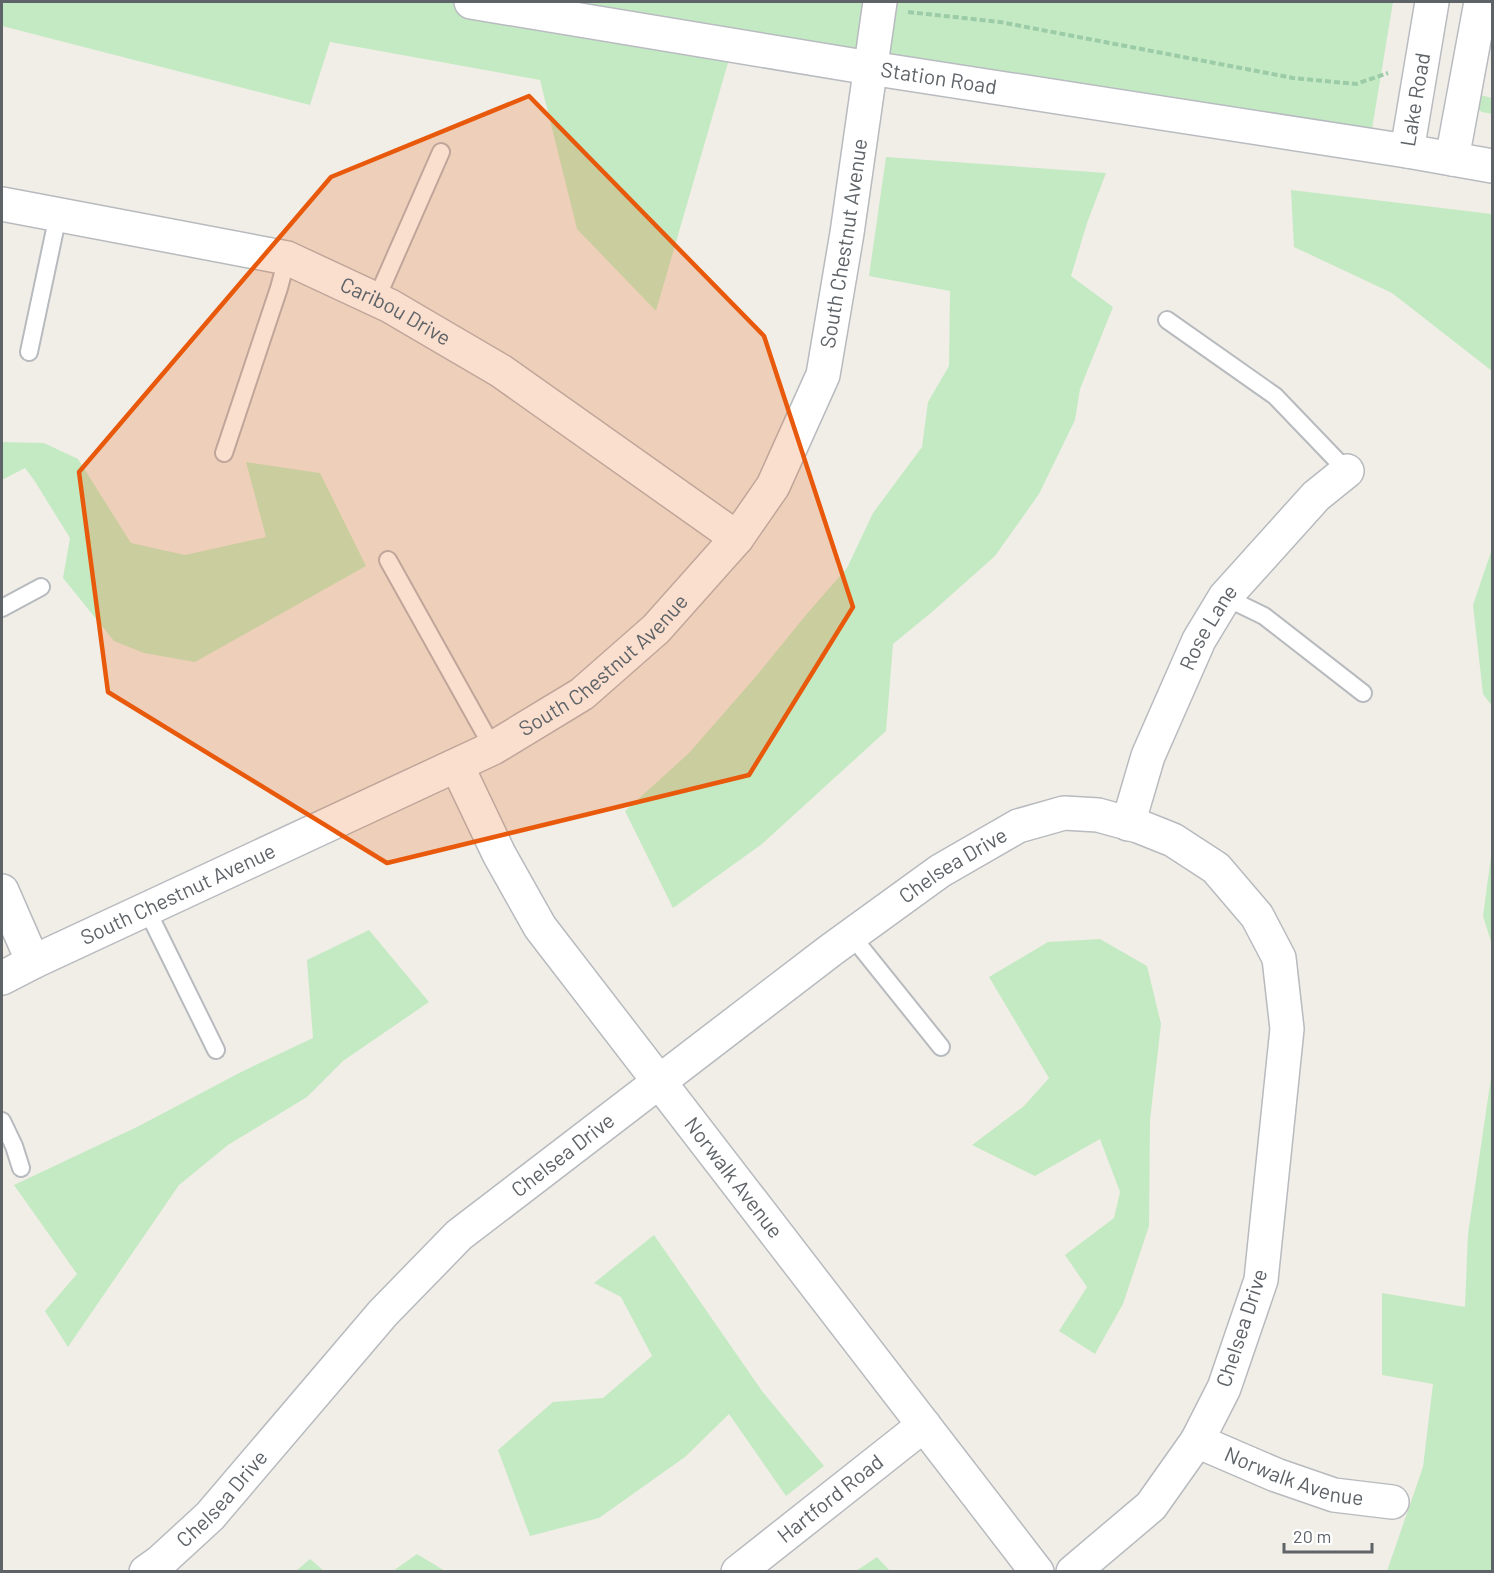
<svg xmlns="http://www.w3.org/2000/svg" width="1494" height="1573" font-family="Barlow,sans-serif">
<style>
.green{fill:#c4eac3}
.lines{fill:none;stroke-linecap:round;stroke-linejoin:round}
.lane-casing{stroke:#b7babe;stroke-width:20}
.street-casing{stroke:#b7babe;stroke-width:36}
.secondary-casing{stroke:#b8bcc1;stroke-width:36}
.path{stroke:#9bcba7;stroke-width:4;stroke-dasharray:6 3;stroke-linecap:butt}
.lane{stroke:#fff;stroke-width:16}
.street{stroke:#fff;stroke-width:33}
.secondary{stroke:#fff;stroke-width:33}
.marked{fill:#e8590c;fill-opacity:0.2;stroke:#e8590c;stroke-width:4.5;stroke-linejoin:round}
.labels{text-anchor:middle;stroke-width:5;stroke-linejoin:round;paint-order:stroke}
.street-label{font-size:21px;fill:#5e6368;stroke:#fff}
</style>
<rect width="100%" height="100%" fill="#f1eee7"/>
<!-- green -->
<path class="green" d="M2,2H1393L1369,147L732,49L656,311L577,229L540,80L330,42L310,105L2,26Z
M1480,95L1492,98V114L1482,112L1479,110L1478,105Z
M886,157L1106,173L1087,223L1071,276L1113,307L1080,389L1075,420L1039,494L995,556L932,612L893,644L886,731L762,844L673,908L625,811L689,753L758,674L805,616L847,568L873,513L922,447L928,402L949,366L950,291L869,276Z
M1291,190L1492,214V371L1392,293L1294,247Z
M2,442L44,443L78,459L131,543L185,555L266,537L246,462L320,473L366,566L195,662L144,653L114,641L63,578L70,538L34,480L25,468L2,480Z
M1492,549V706L1483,694L1473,605Z
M1492,849V945L1483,916Z
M369,930L429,1002L343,1061L307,1097L228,1145L179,1185L68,1347L45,1311L77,1274L14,1185L139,1126L241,1072L313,1038L307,960Z
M1100,939L1147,966L1161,1024L1150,1120L1149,1226L1123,1304L1095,1354L1059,1331L1087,1287L1065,1255L1114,1218L1120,1192L1100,1139L1035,1176L972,1145L1024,1106L1049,1078L989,977L1048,942Z
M1492,1071V1571H1387L1423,1467L1433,1384L1382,1375V1293L1465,1307L1468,1234Z
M654,1235L762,1391L824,1466L786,1496L729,1414L685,1457L599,1518L530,1536L498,1450L553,1402L603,1398L652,1356L621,1297L594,1283Z
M417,1554L445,1571H393Z
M877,1557L890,1571H856Z
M310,1559L324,1571H296Z"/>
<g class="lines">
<!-- lane casing -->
<g class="lane-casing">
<path id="lane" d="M376,300L441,152
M1167,320L1275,396L1347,471
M29,352L58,215
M224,453L279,288L287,258
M388,560L493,748
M1225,597L1264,616L1363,693
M2,608L41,587
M147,910L216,1050
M851,935L941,1047
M2,1121L14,1146L21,1168"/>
</g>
<!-- street casing -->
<g class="street-casing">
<g id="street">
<path id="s1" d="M2,204L287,258L390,306L501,371L737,538"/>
<path id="s2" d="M457,766L499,854L540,927L1037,1572"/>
<path id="s3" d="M1128,824L1148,756L1199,640L1225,597L1316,496L1347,471"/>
<path d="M2,891L33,962"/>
<path id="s4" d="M2,978L33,962L493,748L582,694L656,629L737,538L773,486L823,375L847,233L880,2"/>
<path id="s5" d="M1197,1441L1276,1475L1334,1495L1392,1502"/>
<path id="s6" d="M146,1572L160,1562L210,1516L383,1313L459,1235L831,950L940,871L1018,826L1064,813L1098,815L1138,826L1173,840L1216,868L1257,916L1279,958L1287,1029L1261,1280L1224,1388L1197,1441L1151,1506L1073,1572"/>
<path id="s7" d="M738,1572L924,1425"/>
</g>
</g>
<!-- secondary casing -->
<g class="secondary-casing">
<g id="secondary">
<path id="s8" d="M471,2L870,68L1407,151L1492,166"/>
<path id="s9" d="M1407,151L1432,2"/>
<path d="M1452,159L1481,2"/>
</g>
</g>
<!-- path -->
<path class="path" d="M908,12L1000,22L1293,78L1356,84L1388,73"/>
<!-- lane -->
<use href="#lane" class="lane"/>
<!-- street -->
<use href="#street" class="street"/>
<!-- secondary -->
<use href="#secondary" class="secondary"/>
</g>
<!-- marked area -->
<path class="marked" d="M529,96L764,336L853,607L749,775L387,863L108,692L79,472L331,177Z"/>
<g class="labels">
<!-- street labels -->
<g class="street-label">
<text dy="7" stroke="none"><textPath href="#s8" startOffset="474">Station Road</textPath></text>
<text dy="7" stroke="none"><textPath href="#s9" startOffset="52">Lake Road</textPath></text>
<text dy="7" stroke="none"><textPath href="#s4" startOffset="1185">South Chestnut Avenue</textPath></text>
<text dy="7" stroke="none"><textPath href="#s1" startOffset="411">Caribou Drive</textPath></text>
<text dy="7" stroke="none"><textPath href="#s3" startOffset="213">Rose Lane</textPath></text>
<text dy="7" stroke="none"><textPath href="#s4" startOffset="681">South Chestnut Avenue</textPath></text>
<text dy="7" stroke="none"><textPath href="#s6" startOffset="1078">Chelsea Drive</textPath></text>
<text dy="7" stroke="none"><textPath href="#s4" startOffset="195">South Chestnut Avenue</textPath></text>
<text dy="7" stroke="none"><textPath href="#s6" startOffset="592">Chelsea Drive</textPath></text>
<text dy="7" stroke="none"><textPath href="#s2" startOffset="498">Norwalk Avenue</textPath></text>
<text transform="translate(1242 1328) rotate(-72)" y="7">Chelsea Drive</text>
<text dy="7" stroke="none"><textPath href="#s5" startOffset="104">Norwalk Avenue</textPath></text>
<text dy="7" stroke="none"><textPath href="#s6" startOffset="106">Chelsea Drive</textPath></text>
<text dy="7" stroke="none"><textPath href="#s7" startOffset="118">Hartford Road</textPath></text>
</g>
</g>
<!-- border -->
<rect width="1494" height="1573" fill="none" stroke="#5e6368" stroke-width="6"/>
<!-- scale -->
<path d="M1284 1543v9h88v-9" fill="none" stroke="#5e6368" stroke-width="3"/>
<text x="1293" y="1543" font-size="18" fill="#5e6368" stroke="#ffffff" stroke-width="4.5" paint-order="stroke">20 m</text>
</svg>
